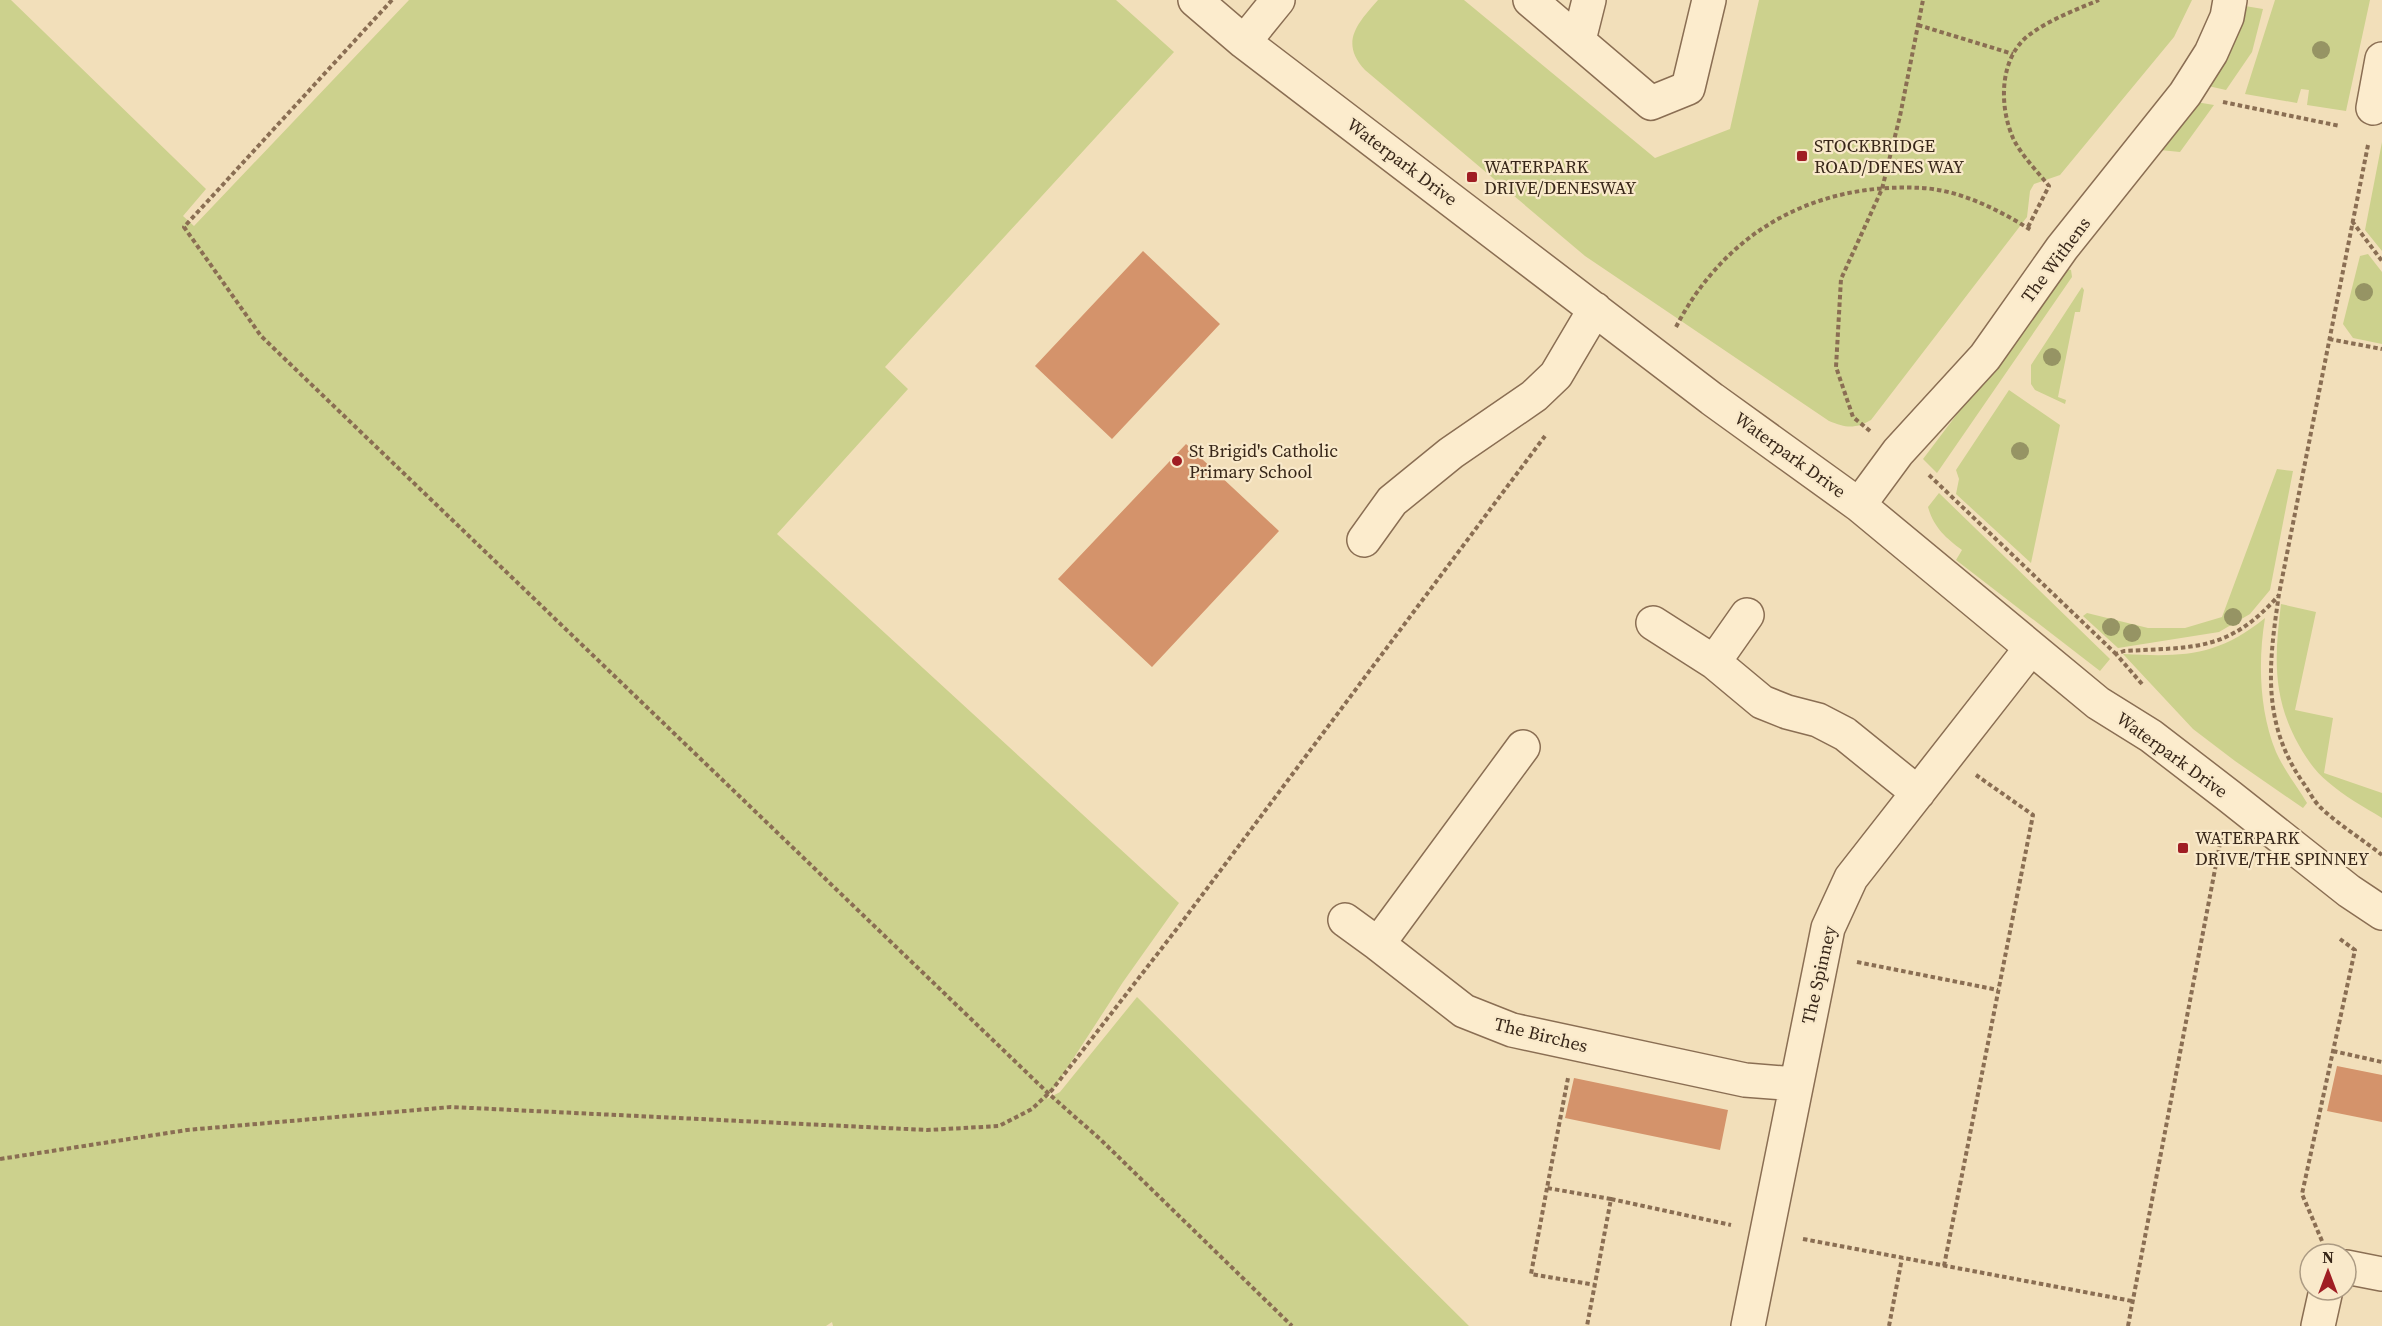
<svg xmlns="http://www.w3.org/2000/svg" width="2382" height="1326" font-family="'Source Serif 4',serif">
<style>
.green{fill:#ccd18d}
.building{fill:#d4936b}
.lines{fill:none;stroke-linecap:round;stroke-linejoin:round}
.minor-casing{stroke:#8a6e53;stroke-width:36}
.path{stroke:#8a6e53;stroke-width:4;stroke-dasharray:4.5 3;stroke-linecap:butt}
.minor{stroke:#fceccd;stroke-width:33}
.tree{fill:#969464}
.poi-dot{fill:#9f1d23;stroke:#f9e9ca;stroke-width:2}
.labels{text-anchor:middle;stroke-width:4.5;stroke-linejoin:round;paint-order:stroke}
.poi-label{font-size:18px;fill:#382719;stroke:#f9e9ca;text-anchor:start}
.street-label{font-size:18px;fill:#382719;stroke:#f9e9ca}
</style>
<rect width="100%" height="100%" fill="#f2dfba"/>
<!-- green -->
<path class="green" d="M0,0H11L206,189L183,216L194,226L409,0H1116L1174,52L885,367L908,389L777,534L1179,903L1123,982L1047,1099L1060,1092L1137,997L1469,1326H833L832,1322L826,1326H0Z
M1378,0H1464L1655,158L1730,129L1759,0H2192L2174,37L2060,175L2034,184L2030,191L2027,217L1871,420C1855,429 1846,428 1829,421L1585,256L1365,70C1339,42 1358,23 1378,0Z
M2275,0H2370L2346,111L2307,105L2309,90L2301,89L2297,103L2245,94Z
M2245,6L2263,9L2252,52L2226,90L2208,86Z
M2196,102L2214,105L2180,152L2160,150Z
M2382,142V251L2365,230Z
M2368,254L2382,272V344L2353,338L2343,324L2360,256Z
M2067,269L2071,270L2072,277L1937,473L1923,459Z
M2082,287L2084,290L2080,312H2075L2058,397L2066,400L2065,404L2035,390L2031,384V365Z
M2009,390L2060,425L2031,563L1956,494L1959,479L1956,470Z
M2277,469L2293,471L2270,590L2250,614L2219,632L2118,648L2083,616L2087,613L2148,628H2185L2222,617Z
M1939,493L2110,659L2100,671L1956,560L1962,550C1946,538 1934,528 1928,507Z
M2281,604L2316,612L2295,710L2333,718L2324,773L2382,793V818C2364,807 2344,796 2328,782C2314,771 2304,755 2295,738C2272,692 2275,653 2281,604Z
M2265,618C2258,661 2259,710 2276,752C2284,770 2297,786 2307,803L2303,808L2235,761L2193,729L2123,654C2182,657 2217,657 2265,618Z"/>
<!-- building -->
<path class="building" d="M1143,251L1220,324L1112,439L1035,366Z
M1186,444L1279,531L1152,667L1058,579Z
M2337,1066L2382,1075V1122L2327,1111Z
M1574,1078L1728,1110L1720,1150L1565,1118Z"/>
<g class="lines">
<!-- minor casing -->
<g class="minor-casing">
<path id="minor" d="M1195,0L1244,42L1712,399L1859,505L2098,703L2151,736L2229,796L2349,891L2382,913
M1530,0L1651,103L1688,88L1709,0
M1579,40L1589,0
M1244,42L1278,0
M2373,108L2382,59
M1859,505L1898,452L1985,357L2062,248L2185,94L2211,53L2227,17L2230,0
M1364,540L1392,501L1451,453L1534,396L1556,375L1595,309
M1653,623L1714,662L1747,615
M1714,662L1762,702L1787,712L1818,720L1845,734L1918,793
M1523,747L1378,944L1464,1011L1512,1030L1745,1080L1796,1084
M1345,920L1378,944
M2346,1267L2382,1274
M1748,1326L1828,928L1851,878L2031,648
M2318,1326L2326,1290"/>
</g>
<!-- path -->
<path class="path" d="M392,0L184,227L261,336L1049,1094L1100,1139L1292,1326
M1918,25L2013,54
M2223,102L2340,126
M2368,145L2279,594C2269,662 2261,721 2302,781C2308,789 2313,800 2320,807C2339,825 2362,839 2382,855
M2352,221L2382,261
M2028,227L2049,186C2037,171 2021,155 2013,138C1999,106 1999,58 2029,35C2049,20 2075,10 2099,0
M1676,327C1725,232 1814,182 1922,188C1960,190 1999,210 2031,230
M2329,339L2382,349
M1870,431L1853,417L1836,367L1841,279L1882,189L1900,116L1923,0
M1929,475L2116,654
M2142,684L2116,654L2124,651C2194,647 2229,652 2279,595
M1857,962L1998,990
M2333,1051L2382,1062
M1568,1078L1547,1188L1611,1199L1587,1326
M0,1159L187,1130L451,1107L927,1130L999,1126L1032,1109L1052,1090L1179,926L1545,436
M1547,1188L1531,1274L1595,1285
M1611,1199L1731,1225
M1803,1239L2132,1301
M2322,1241L2302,1194L2355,950L2340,939
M1944,1266L2033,815L1976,775
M1889,1326L1902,1258
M2128,1326L2221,838"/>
<!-- minor -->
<use href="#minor" class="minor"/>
</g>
<!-- trees -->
<g class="tree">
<circle cx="2321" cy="50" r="9"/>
<circle cx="2364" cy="292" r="9"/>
<circle cx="2052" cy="357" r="9"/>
<circle cx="2020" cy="451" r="9"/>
<circle cx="2233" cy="617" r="9"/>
<circle cx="2111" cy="627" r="9"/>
<circle cx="2132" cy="633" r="9"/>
</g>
<!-- markers -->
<g class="poi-dot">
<rect x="1796" y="150" width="12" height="12" rx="3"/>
<rect x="1466" y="171" width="12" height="12" rx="3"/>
<circle cx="1177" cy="461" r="6"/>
<rect x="2177" y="842" width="12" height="12" rx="3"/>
</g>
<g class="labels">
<!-- poi labels -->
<g class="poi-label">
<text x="1814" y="152">STOCKBRIDGE<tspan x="1814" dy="21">ROAD/DENES WAY</tspan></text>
<text x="1484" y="173">WATERPARK<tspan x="1484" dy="21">DRIVE/DENESWAY</tspan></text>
<text x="1189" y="457">St Brigid's Catholic<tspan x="1189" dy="21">Primary School</tspan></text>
<text x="2195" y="844">WATERPARK<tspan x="2195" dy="21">DRIVE/THE SPINNEY</tspan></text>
</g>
<!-- street labels -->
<g class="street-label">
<text transform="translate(1402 162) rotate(37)" y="6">Waterpark Drive</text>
<text transform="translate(2056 260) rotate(-53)" y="6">The Withens</text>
<text transform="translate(1790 455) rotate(36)" y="6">Waterpark Drive</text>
<text transform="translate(2172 755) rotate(36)" y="6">Waterpark Drive</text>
<text transform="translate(1819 975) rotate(-77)" y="6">The Spinney</text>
<text transform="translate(1541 1035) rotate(14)" y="6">The Birches</text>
</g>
</g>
<!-- north arrow -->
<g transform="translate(2328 1272)"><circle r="28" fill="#f9e9ca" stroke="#ac9b83" stroke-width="1.5"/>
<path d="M0-4.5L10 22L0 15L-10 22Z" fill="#9f1d23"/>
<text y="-9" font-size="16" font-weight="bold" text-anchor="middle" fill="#382719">N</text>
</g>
</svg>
